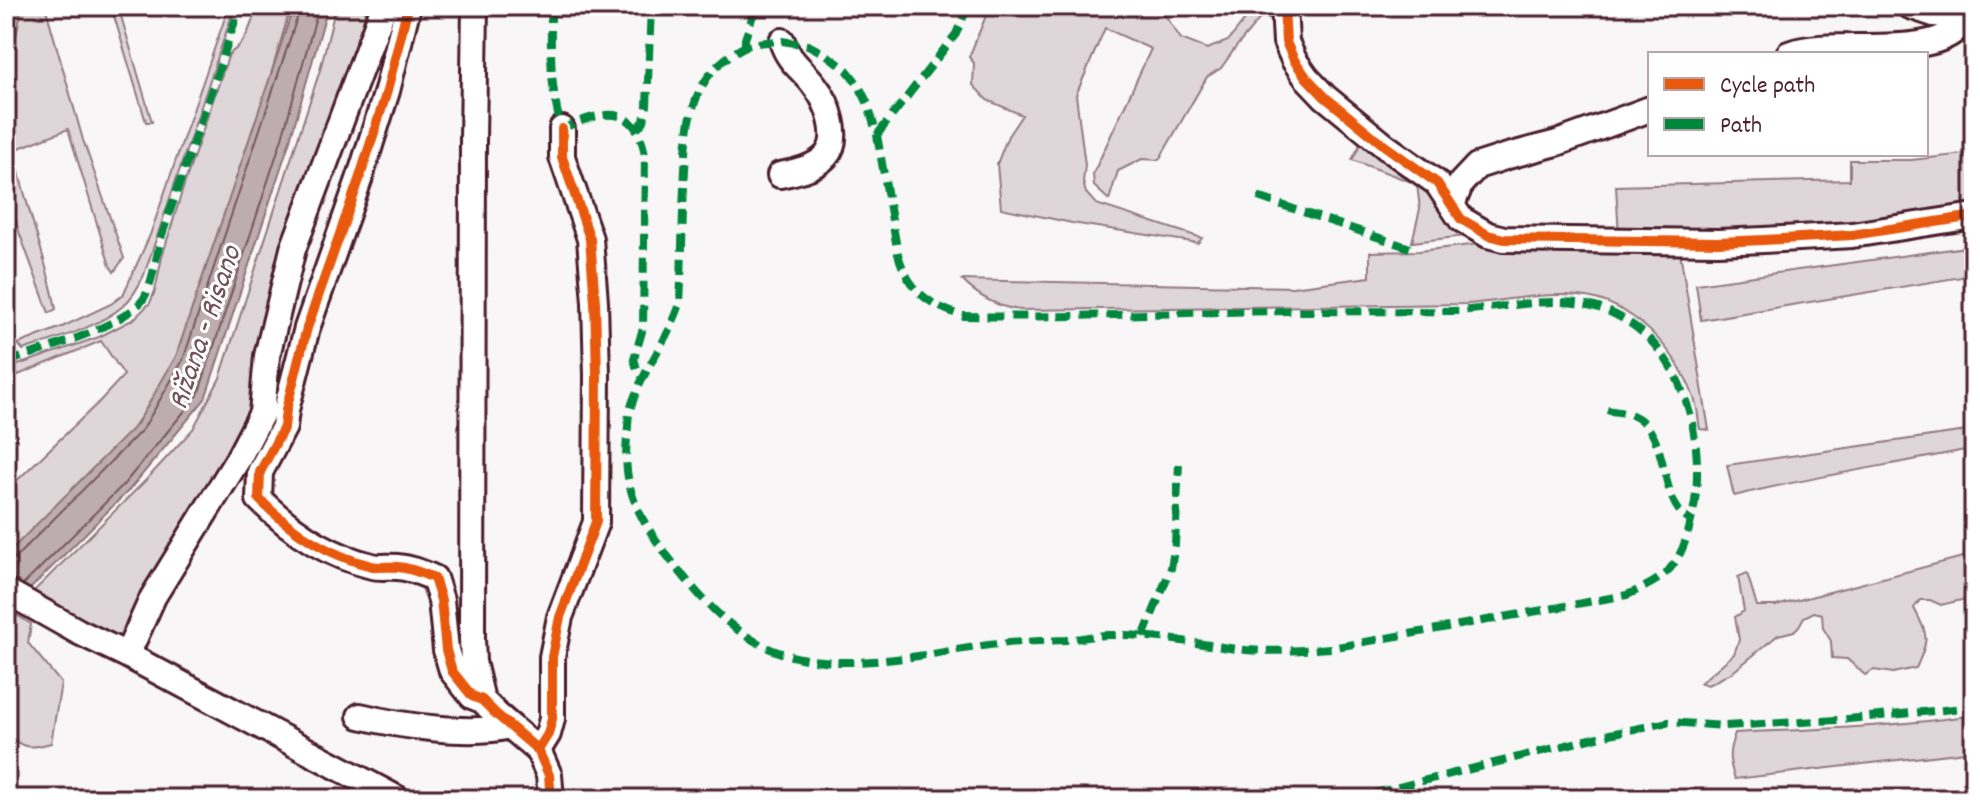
<svg xmlns="http://www.w3.org/2000/svg" width="1980" height="805" font-family="Dekko,sans-serif">
<style>
.green{fill:#ded6d9;stroke:#947a82;stroke-width:2}
.water{fill:#bdadb0;stroke:#8f747b;stroke-width:2}
.lines{fill:none;stroke-linecap:round;stroke-linejoin:round}
.shore{stroke:#785860;stroke-width:2}
.minor-casing{stroke:#4a1f2b;stroke-width:30}
.minor{stroke:#fff;stroke-width:24}
.quiet{stroke:#00873e;stroke-width:8;stroke-dasharray:16 8;stroke-linecap:butt}
.cycleway-casing{stroke:#fff;stroke-width:15}
.cycleway{stroke:#e8590c;stroke-width:10}
.labels{text-anchor:middle;stroke-width:6;stroke-linejoin:round;paint-order:stroke}
.water-label{font-size:30px;font-style:italic;fill:#72515a;stroke:#fff}
</style>
<rect width="100%" height="100%" fill="#f8f6f7"/>
<filter id="ink" filterUnits="userSpaceOnUse"><feTurbulence type="fractalNoise" baseFrequency=".0125" numOctaves="2"/><feDisplacementMap in="SourceGraphic" scale="16" xChannelSelector="R" yChannelSelector="G"/><feConvolveMatrix kernelMatrix="1 2 1 2 8 2 1 2 1" color-interpolation-filters="sRGB"/></filter>
<g filter="url(#ink)">
<!-- green -->
<path class="green" d="M22,6H54L46,9L83,140L124,258L114,272L110,266L68,129L14,150C24,204 46,255 56,309L49,313L18,229L6,176V78L10,67Z
M111,6H118L152,122H146Z
M229,6H235L144,275C139,286 132,298 123,306C99,327 53,340 23,350L18,344L62,327L111,304L123,295L150,235Z
M257,6H291L215,265L166,382L109,461L6,559V491L98,403L124,375L101,341L6,380V369L99,337L134,319L150,303L155,291L162,257L184,185L229,54C247,43 251,25 257,6Z
M336,6H367L257,410L126,643L112,639L33,592L147,479L193,429L220,378L320,70Z
M990,6H1159L1181,39L1207,49L1228,41L1256,6H1279L1278,19L1261,17L1236,47L1221,68L1207,77L1159,160L1142,159L1118,171L1109,200L1094,186L1093,174L1151,49L1105,28L1076,95L1085,165L1083,182L1086,193L1096,204L1202,238L1198,243L1072,223L1001,208L997,164L1008,136L1022,115L987,100L973,85L974,63L969,57Z
M1363,139L1408,167L1466,236L1412,242L1420,209L1417,184L1352,160Z
M1974,153V211L1830,230L1619,236L1616,186L1850,180V160H1911Z
M1488,243L1679,246L1709,430L1700,429C1698,419 1698,408 1694,398C1677,350 1632,301 1579,296C1541,292 1504,301 1467,304L1021,310C999,308 977,296 962,280L1292,287L1370,277V252L1419,251Z
M1974,246V275L1701,320L1696,284Z
M1974,430V448C1894,465 1813,476 1734,496L1727,465Z
M1974,554V597L1941,605L1930,600H1920L1914,608C1928,636 1930,638 1916,668L1893,673L1874,670L1865,675L1847,659L1832,658L1831,641L1823,628L1822,614L1814,612L1804,617L1799,626L1794,631L1778,635L1733,672L1708,685L1700,683L1734,654L1739,640L1735,617L1744,611L1738,577L1747,573L1757,606H1776Z
M13,613L31,624L28,643L61,683L51,743C30,749 22,749 6,733V620Z
M1974,715V751L1735,779C1728,759 1728,752 1735,733C1815,729 1895,727 1974,715Z"/>
<!-- water -->
<path class="water" d="M294,6H328L290,140L205,399L130,489L6,613V555L137,424L176,356Z"/>
<g class="lines">
<!-- shore -->
<path class="shore" d="M6,560L15,558L143,429L183,360L301,6
M23,585L124,484L198,395L282,138L319,6"/>
<!-- minor casing -->
<g class="minor-casing">
<path id="minor" d="M408,6L387,91L360,177L307,328L286,410L284,427L260,472L259,499C290,530 329,556 372,566C381,568 389,566 398,567C411,568 422,573 434,578L441,600L446,650L452,671L472,696L482,700L496,714L538,750L549,775L551,799
M475,6L473,140L472,639L473,662L482,700
M1284,6L1286,42L1294,60L1306,77L1325,97L1385,146L1437,183L1461,219L1488,235L1504,239L1718,242L1764,240L1852,235L1974,216
M1910,6L1934,14L1960,16L1964,20L1974,18
M1789,54C1834,36 1938,64 1964,20
M780,175C795,172 815,168 826,156C842,138 828,102 815,86C803,69 789,63 782,41
M1452,205L1461,183L1477,166L1508,156L1557,143L1650,109
M6,591L79,632L127,655L398,799
M127,655L153,597L238,459L262,413L267,356L293,249L384,6
M360,716C401,726 471,736 510,726
M538,750L548,734L552,719V657L560,617L596,522L597,375L595,302L590,239L562,157V129"/>
</g>
<!-- minor -->
<use href="#minor" class="minor"/>
<!-- quiet -->
<path class="quiet" d="M551,6C551,51 549,86 562,129C601,111 637,101 645,156L643,328L634,359L637,369L643,378
M782,41L808,45L827,55L847,70L858,84L867,102L877,135L898,254C908,290 928,305 963,316C1050,318 1136,314 1223,312C1299,310 1376,312 1452,311C1504,310 1558,291 1607,311C1677,339 1703,423 1696,493C1695,505 1692,517 1689,529C1678,569 1664,579 1627,595L1331,648C1303,650 1275,652 1246,650C1200,645 1155,634 1108,635C1094,635 1080,639 1066,640C1038,641 1010,642 982,646C916,656 823,677 762,645C721,624 693,589 666,554C638,517 622,486 627,438C628,430 628,421 629,414C639,374 667,343 680,304C682,266 682,227 684,188C687,141 685,91 725,59C731,55 739,49 746,46C757,42 770,42 782,41Z
M745,46V39L756,6
M637,129L644,121L647,106L651,6
M877,135L956,34L968,6
M1258,197L1410,248
M6,360H13C46,349 119,327 141,302C152,291 157,249 163,232C188,157 215,82 240,6
M1607,410C1615,412 1624,412 1632,415C1668,430 1659,488 1681,513C1684,517 1688,519 1691,521
M1143,637L1171,568L1175,544L1179,464
M870,799L881,796L894,799
M1208,799H1220
M1351,799L1610,734L1669,722L1724,726L1838,720L1974,707"/>
<!-- cycleway casing -->
<g class="cycleway-casing">
<path id="cycleway" d="M408,6L387,91L360,177L307,328L286,410L284,427L260,472L259,499C290,530 329,556 372,566C381,568 389,566 398,567C411,568 422,573 434,578L441,600L446,650L452,671L472,696L482,700L496,714L538,750L549,775L551,799
M1284,6L1286,42L1294,60L1306,77L1325,97L1385,146L1437,183L1461,219L1488,235L1504,239L1718,242L1764,240L1852,235L1974,216
M538,750L548,734L552,719V657L560,617L596,522L597,375L595,302L590,239L562,157V129"/>
</g>
<!-- cycleway -->
<use href="#cycleway" class="cycleway"/>
</g>
</g>
<g class="labels">
<!-- water labels -->
<g class="water-label">
<text transform="translate(203 327) rotate(-71)" y="10">Rižana - Risano</text>
</g>
</g>
<!-- margin -->
<rect width="1980" height="805" fill="none" stroke="#fff" stroke-width="32"/>
<rect x="16" y="16" width="1948" height="773" fill="none" stroke="#4a1f2b" stroke-width="3" filter="url(#ink)"/>
<!-- legend -->
<rect x="1648" y="52" width="280" height="104" fill="#ffffff" stroke="#b7a5aa" stroke-width="2"/>
<rect x="1664" y="78" width="40" height="12" fill="#e8590c" stroke="#b7a5aa" stroke-width="2"/>
<text x="1720" y="92" font-size="24" fill="#4a1f2b">Cycle path</text>
<rect x="1664" y="118" width="40" height="12" fill="#00873e" stroke="#b7a5aa" stroke-width="2"/>
<text x="1720" y="132" font-size="24" fill="#4a1f2b">Path</text>
</svg>
